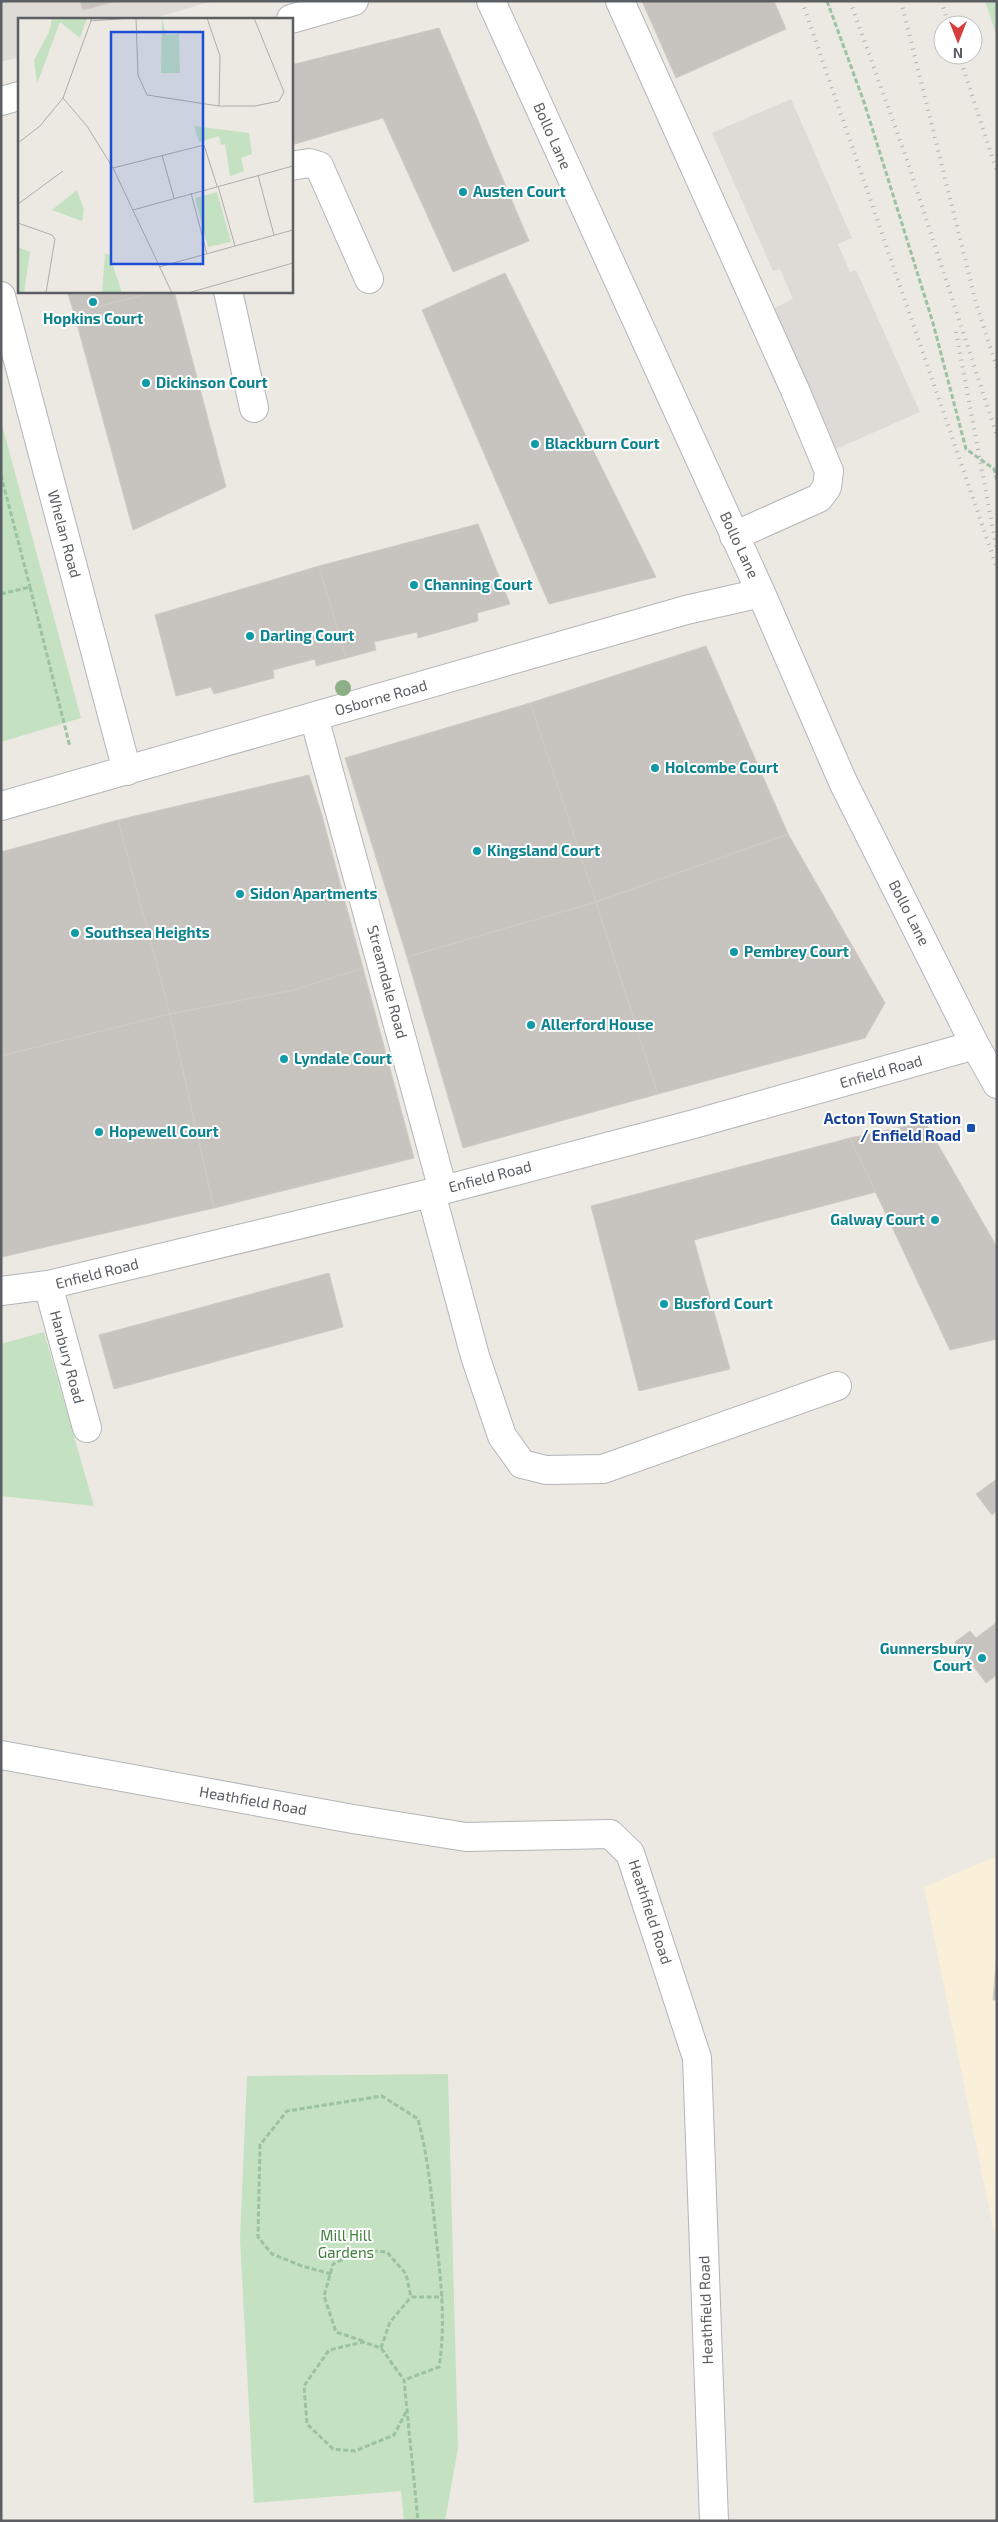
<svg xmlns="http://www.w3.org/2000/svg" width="998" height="2522" font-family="'Exo 2',sans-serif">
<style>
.commercial{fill:#faefd9}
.industrial{fill:#dedbd7}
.green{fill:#c4e1c1}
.building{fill:#c7c4c0;stroke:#d0cac1}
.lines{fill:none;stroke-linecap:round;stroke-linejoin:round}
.minor-casing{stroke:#b3b5b8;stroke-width:30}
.path{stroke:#9bc2a2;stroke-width:3;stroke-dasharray:5 2.5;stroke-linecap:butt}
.minor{stroke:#fff;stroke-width:28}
.rail{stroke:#b1b2b2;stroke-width:4;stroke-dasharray:1 6;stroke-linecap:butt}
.tree{fill:#8daf87}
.culture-dot{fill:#0f9aa8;stroke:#fff;stroke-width:2}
.transit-dot{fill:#1a4fb4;stroke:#fff;stroke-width:2}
.labels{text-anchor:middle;stroke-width:4;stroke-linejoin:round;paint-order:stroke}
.street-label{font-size:15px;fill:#5b5e62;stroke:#fff}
.culture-label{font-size:15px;font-weight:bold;fill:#0d838f;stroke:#fff;text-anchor:start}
.transit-label{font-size:15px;font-weight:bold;fill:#164399;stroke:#fff;text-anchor:end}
.park-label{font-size:15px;fill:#3f7f3c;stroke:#fff}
.inset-road{fill:none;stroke:#aeadab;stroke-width:1}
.view{fill:#1d4ed8;fill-opacity:0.15;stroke:#1d4ed8;stroke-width:2.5}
.inset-edge{fill:none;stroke:#5b5e62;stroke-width:2.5}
</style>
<rect width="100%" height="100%" fill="#ece9e2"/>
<!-- commercial -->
<path class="commercial" d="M997,1856V2247L924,1887Z"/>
<!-- industrial -->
<path class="industrial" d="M1,1H212L152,19H19V57L1,62Z
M791,99L852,238L838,244L850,272L856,270L920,412L836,449L774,308L793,299L780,269L773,271L712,133Z"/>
<!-- green -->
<path class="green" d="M985,1H997V37Z
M1,421L81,718L1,742Z
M44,1332L94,1506L1,1496V1344Z
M448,2074L458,2448L445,2521H404L401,2491L254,2503L240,2239L247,2076Z"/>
<!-- building -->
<path class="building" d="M80,1H117L83,10Z
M642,1H774L786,29L676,78Z
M439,28L529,241L453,272L383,118L295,144L291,130V65Z
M505,273L656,577L549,604L422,310Z
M67,291H158L74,313Z
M158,291H174L226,487L133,530L74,313Z
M478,524L510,604L477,613L478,621L418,638L417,632L374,642L376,650L346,658L319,566Z
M319,566L346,658L316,666L315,659L273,670L274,678L214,694L211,687L176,696L155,615Z
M706,646L788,834L596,902L530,703Z
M530,703L596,902L407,957L345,758Z
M309,775L321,812L363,968L294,990L170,1014L118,820Z
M118,820L170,1014L1,1056V852Z
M788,834L885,1003L865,1038L658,1094L596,902Z
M596,902L658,1094L463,1148L407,957Z
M363,968L414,1158L214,1208L170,1014L294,990Z
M170,1014L214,1208L2,1257L1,1056Z
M925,1122L997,1247V1339L950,1350L850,1138Z
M850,1138L876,1192L694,1240L730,1369L639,1391L591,1206Z
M329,1273L343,1327L114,1389L99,1335Z
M997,1479V1511L992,1515L976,1494Z
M997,1622V1675L986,1683L955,1642L970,1631L976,1638Z
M997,1951V2000H993Z"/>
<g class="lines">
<!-- minor casing -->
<g class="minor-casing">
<path id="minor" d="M491,1L761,593L843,782L975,1045L997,1084
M620,1L795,390L829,471L827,487L819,498L734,536
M291,19L354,1
M1,101L19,96
M291,166L309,163L319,166L369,279
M228,291L254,408
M1,296L127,771
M314,717L443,1190
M1,806L686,610L761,593
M431,1193L475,1356L502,1436L522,1464L546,1470L603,1469L837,1386
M48,1285L87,1428
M1,1291L48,1285L443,1190L694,1124L975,1045
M1,1755L353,1819L466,1837L610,1834L630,1853L697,2058L714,2521"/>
</g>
<!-- path -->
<path class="path" d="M827,1L864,102L933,323L966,449L994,469L997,480
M1,475L30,587
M1,594L30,587L70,747
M331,2274L302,2266L272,2254L258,2237L260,2145L287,2111L382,2096L418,2119C428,2158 432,2197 436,2237C441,2281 446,2323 439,2367L404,2380
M363,2341L336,2332L324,2296L333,2264L363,2250L387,2252L406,2274L411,2297H443
M381,2348L390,2322L411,2297
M406,2412L394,2435L355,2451L333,2449L307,2424L304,2386L329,2350L363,2342L381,2348L404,2380L418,2521"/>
<!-- minor -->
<use href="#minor" class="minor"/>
<!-- rail -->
<path class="rail" d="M802,1L997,568
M850,1L906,157L997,436
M901,1L976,303L997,368
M941,1L949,25
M959,55L997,172
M956,332L997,551"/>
</g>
<!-- trees -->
<circle class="tree" cx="343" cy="688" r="8"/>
<!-- markers -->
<g class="culture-dot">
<circle cx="463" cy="192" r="5"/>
<circle cx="93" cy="302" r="5"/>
<circle cx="146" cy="383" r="5"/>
<circle cx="535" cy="444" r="5"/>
<circle cx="414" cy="585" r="5"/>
<circle cx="250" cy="636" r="5"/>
<circle cx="655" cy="768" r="5"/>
<circle cx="477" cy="851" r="5"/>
<circle cx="240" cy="894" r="5"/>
<circle cx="75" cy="933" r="5"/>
<circle cx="734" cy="952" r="5"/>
<circle cx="531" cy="1025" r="5"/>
<circle cx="284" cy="1059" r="5"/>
<circle cx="99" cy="1132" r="5"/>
<circle cx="935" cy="1220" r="5"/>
<circle cx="664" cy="1304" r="5"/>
<circle cx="982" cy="1658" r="5"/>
</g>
<rect class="transit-dot" x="966" y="1123" width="10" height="10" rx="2.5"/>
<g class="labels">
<!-- street labels -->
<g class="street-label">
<text transform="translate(552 136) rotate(66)" y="5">Bollo Lane</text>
<text transform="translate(64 534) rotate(75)" y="5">Whelan Road</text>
<text transform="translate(739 545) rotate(65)" y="5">Bollo Lane</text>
<text transform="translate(381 698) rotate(-16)" y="5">Osborne Road</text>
<text transform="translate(909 913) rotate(63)" y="5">Bollo Lane</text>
<text transform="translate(387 982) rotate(75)" y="5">Streamdale Road</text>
<text transform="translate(881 1072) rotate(-16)" y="5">Enfield Road</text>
<text transform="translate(490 1177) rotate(-15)" y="5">Enfield Road</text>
<text transform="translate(97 1274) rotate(-14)" y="5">Enfield Road</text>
<text transform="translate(67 1357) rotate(75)" y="5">Hanbury Road</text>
<text transform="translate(253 1801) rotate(10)" y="5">Heathfield Road</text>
<text transform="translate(650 1912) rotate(72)" y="5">Heathfield Road</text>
<text transform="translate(706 2310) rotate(-92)" y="5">Heathfield Road</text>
</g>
<!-- culture labels -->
<g class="culture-label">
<text x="473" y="197">Austen Court</text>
<text x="93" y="324" text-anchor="middle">Hopkins Court</text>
<text x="156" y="388">Dickinson Court</text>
<text x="545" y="449">Blackburn Court</text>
<text x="424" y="590">Channing Court</text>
<text x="260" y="641">Darling Court</text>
<text x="665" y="773">Holcombe Court</text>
<text x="487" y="856">Kingsland Court</text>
<text x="250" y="899">Sidon Apartments</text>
<text x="85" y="938">Southsea Heights</text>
<text x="744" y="957">Pembrey Court</text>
<text x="541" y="1030">Allerford House</text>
<text x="294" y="1064">Lyndale Court</text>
<text x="109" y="1137">Hopewell Court</text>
<text x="925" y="1225" text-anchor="end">Galway Court</text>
<text x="674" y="1309">Busford Court</text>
<text x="972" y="1654" text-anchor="end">Gunnersbury<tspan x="972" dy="17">Court</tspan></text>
</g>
<!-- transit labels -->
<g class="transit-label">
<text x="961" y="1124">Acton Town Station<tspan x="961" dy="17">/ Enfield Road</tspan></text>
</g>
<!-- park labels -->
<g class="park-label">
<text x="346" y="2241">Mill Hill<tspan x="346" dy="17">Gardens</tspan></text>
</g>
</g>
<!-- overview -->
<g transform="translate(18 18)">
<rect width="275" height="275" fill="#ece9e2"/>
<path d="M34,0H69L62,20L42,4L19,66L16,42L31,14ZM144,0L148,17L161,16L162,55H143ZM176,108L231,115L234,136L223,140L226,153L212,158L207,126L203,127L201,118L181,124ZM59,172L66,192L64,203L34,192ZM199,174L213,224L190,229L177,180ZM0,229L12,234L6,275H0ZM87,236H91L104,275H84Z" fill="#c4e1c1"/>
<path class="inset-road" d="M118,0L120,57L129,77L201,88H237L261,83L266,74L236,0M189,0L202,38L201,88M72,3L114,0M45,80L69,108L95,150L154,275M0,125L22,108L45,80L74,0M144,137L156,180M95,150L186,127L199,168M240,157L256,217M200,168L217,228M173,175L189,236M0,186L45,153M115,192L275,148M0,205L34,217L37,221L28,275M141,249L275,212M170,275L275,245"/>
<path class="view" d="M93,14H185V246H93Z"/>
<rect width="275" height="275" class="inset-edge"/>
</g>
<!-- border -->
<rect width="998" height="2522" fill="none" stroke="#5b5e62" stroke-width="5"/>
<!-- north arrow -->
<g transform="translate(958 40) rotate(180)"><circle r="24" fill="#ffffff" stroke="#bdbfc0"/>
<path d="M0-4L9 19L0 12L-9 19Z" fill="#d83d3e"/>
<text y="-8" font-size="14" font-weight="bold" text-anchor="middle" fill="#5b5e62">N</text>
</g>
</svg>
